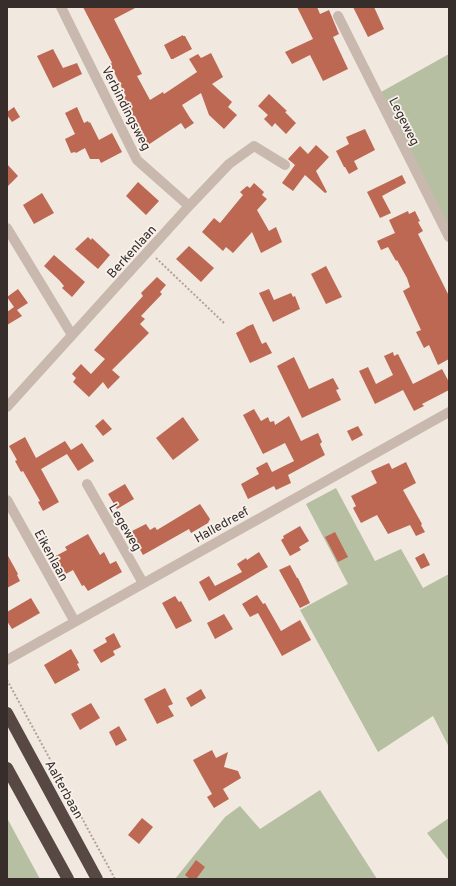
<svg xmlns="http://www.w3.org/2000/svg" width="456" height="886" font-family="Overpass,sans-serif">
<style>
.green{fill:#b6bfa1}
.building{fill:#bc6853}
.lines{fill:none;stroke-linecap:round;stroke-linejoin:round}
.path{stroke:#b4a297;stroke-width:2;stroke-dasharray:2 2;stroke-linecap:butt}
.street{stroke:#c8b8ad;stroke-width:10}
.highway{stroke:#574843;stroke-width:12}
.labels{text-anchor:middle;stroke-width:3.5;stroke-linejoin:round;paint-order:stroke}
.street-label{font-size:13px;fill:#372e2b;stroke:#f9f2ec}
</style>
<rect width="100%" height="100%" fill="#f1e8e0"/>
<!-- green -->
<path class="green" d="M449,54V227L381,92Z
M336,488L375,561L401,549L423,588L449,574V747L433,716L378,752L300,610L348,584L306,504Z
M320,790L377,879H175L225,817L240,806L260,829Z
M7,818L40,879H7Z
M449,818V861L427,833Z"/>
<!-- building -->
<path class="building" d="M83,7H137L114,19L142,74L137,76L150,100L163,92L164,94L197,72L189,59L198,54L201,58L211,53L223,77L212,84L232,102L228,107L237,115L224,129L209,115L201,93L182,105L190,118L194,123L185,129L181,123L145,147L119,100L126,96L110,64L112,63Z
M297,7H317L320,14L329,10L339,34L333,37L348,69L323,81L310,55L292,64L285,52L313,39Z
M353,7H374L384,29L368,37Z
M183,35V36H185L192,49L173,59H171L164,45Z
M53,49L63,68L77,63L82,74L53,88L37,56Z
M269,94L287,111L285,112L296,123L286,134L275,123L272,127L264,119L268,115L258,106Z
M14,107L20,117L12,122L7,115V112Z
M77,107L84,123L88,121L89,123L90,122L99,140L112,133L122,152L101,163L99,159H90L85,148L76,153L75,152L71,153L65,139L75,134L65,113Z
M365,129L375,150L354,161L358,169L349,174L345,167H344L336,151L349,144L346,137Z
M316,145L329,157L316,171L327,192L325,193L305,175L293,191L282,183L295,165L288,159L300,146L308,154Z
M7,164L18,176L7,187Z
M402,175L406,183L382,196L391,213L380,218L367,192Z
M138,182L159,201L146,215L126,196Z
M254,183L264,192L262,195L267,199L257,210L269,231L276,227L282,242L261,253L252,232L233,253L226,247L223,251L202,232L214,218L220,223L243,195L240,192L247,186L250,188Z
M42,193L54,213L34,224L23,205Z
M408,211L409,214L415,211L420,221L418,222L423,231L418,234L449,296V359L438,365L429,345L424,348L416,332L421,330L403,291L410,287L407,278L397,260L396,261L388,247L381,250L377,241L395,233L389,220Z
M88,237L91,240L92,238L110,255L98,269L75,249Z
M189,246L214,268L201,282L176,259Z
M54,255L85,282L72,297L62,288L64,286L59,280L44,266Z
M326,266L342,297L326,304L311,274Z
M157,277L166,285L160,292L162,294L141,316L145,319L140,324L149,333L112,370L120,377L108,389L103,382L89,397L73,382L76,378L72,374L81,364L91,374L105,359L94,350L143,296L141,293Z
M18,289L28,303L17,310L22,316L7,325V312L14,307L7,297Z
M269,289L274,300L291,293L293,297L295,296L300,309L273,322L259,293Z
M253,324L262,344L266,342L272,353L250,363L236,333L245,328L246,327Z
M393,352L394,356L398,354L413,384L442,369L449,382V390L422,404L424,406L414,411L403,390L375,404L359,371L368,367L376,384L393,375L384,356Z
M294,357L309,389L333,378L339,389L336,390L341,400L302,418L277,366Z
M254,409L261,421L268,417L270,422L274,421L275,425L289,416L301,441L318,433L322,442L320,444L325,455L288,475L291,483L276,490L274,486L248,499L241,484L259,474L256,468L267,462L272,472L294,461L285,443L263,454L243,415Z
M183,417L199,440L173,460L156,438Z
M103,419L112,429L103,436L95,426Z
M358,426L363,435L352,441L347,431Z
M25,437L36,458L65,441L71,450L82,443L94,461L78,471L67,454L41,469L59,502L43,511L38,502L40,501L23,471L21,472L15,461L17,460L9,446Z
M406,462L416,483L403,490L422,524L421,525L425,532L416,536L410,525L388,534L377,515L361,523L353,508L356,506L351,496L377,483L371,471L389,463L392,469Z
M125,484L134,499L117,509L108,494Z
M200,504L210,519L208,523L191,533L189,529L143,555L130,532L146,524L150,530L155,527L157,530Z
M300,526L309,541L299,547L301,550L290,556L281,540L284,538L283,536Z
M335,532L348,557L338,562L325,537Z
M88,534L100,555L104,552L110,564L116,561L122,572L88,591L84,585L82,586L73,570L62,576L52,558L67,550L65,547Z
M259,552L268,567L209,601L199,582L209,576L215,586L242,572L237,564L246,558L247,560Z
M424,553L430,565L421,569L415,558Z
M7,554L18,574L17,575L20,581L7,588Z
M290,565L297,578H298L310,603L300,608L279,570Z
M257,595L263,604L265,603L281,631L300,620L311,640L282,656L258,613L250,617L242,604Z
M175,596L179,602L181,601L192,621L176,629L162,603Z
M31,598L40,613L12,629L7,621V612Z
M224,614L233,629L215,639L207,623Z
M114,633L121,647L113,651L115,655L101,663L93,650L107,642L105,638Z
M71,649L79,663L77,664L80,670L55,684L44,665Z
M165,688L173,704L168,706L174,716L157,724L144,699Z
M201,689L206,698L191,707L186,698Z
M91,703L100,718L80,730L71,714Z
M119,726L127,740L116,746L109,732Z
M212,750L216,758L228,752L224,767L238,771L241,778L223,789L229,799L214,808L207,797L212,794L193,760Z
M142,818L153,827L139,844L128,835Z
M196,860L205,867L196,879H190L185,875Z"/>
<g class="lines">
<!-- path -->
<path class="path" d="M156,258L224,323
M7,680L115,879"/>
<!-- street -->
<path class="street" d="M61,7L137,160L189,206
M338,16L449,237
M7,228L72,335
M7,407L189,206L229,164L254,146L285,165
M87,484L143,583
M7,500L75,622
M7,660L449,412"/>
<!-- highway -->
<path class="highway" d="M7,713L97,879
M7,768L68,879"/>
</g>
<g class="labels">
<!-- street labels -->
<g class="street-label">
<text transform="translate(127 108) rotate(63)" y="5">Verbindingsweg</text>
<text transform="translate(405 121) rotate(63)" y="5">Legeweg</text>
<text transform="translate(131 251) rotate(-48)" y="5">Berkenlaan</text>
<text transform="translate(221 524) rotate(-29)" y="5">Halledreef</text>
<text transform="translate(126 527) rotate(60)" y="5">Legeweg</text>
<text transform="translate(52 555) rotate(61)" y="5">Eikenlaan</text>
<text transform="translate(65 789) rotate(61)" y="5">Aalterbaan</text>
</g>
</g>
<!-- border -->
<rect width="456" height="886" fill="none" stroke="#372e2b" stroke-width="16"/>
</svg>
